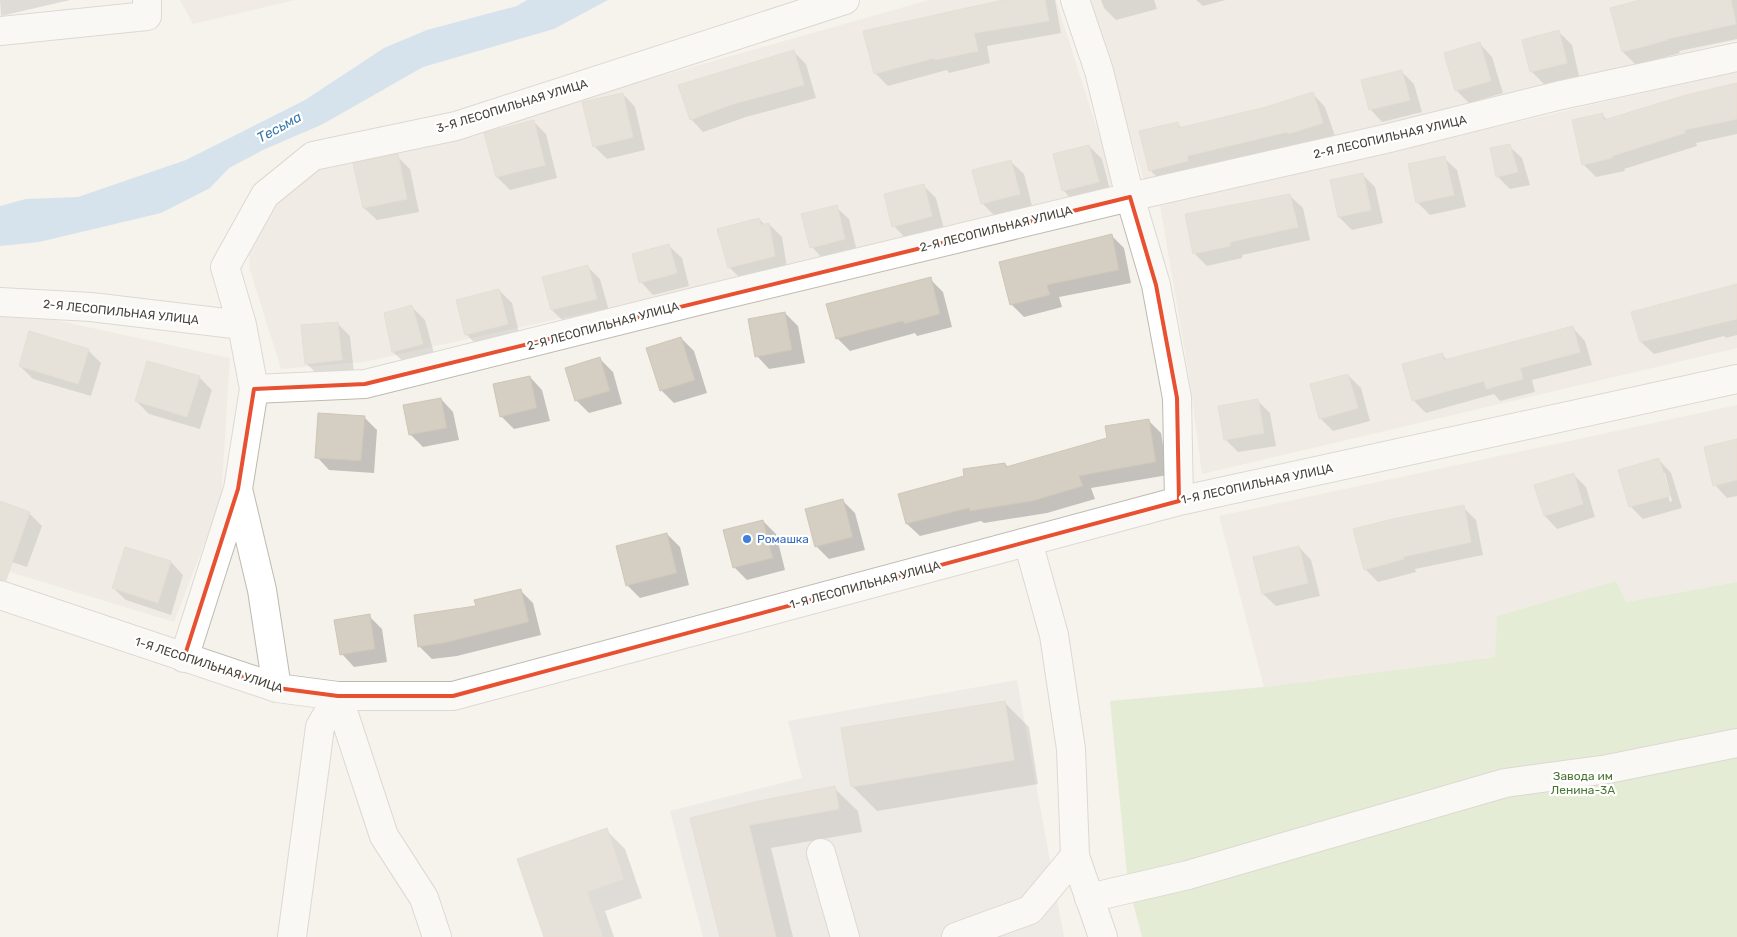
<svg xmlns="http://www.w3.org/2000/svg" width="1737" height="937" font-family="Rubik,sans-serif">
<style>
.residential{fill:#e8e4db}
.industrial{fill:#e5e1dd}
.green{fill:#d0e5b9}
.water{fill:#afd1eb}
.shadow{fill:#0003;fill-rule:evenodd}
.building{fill:#d5cec2;stroke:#d0c6b6}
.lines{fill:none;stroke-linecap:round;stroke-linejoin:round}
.minor-casing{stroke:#bfbaaf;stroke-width:30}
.minor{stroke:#fff;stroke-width:28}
.marked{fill:none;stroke:#e75131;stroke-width:4;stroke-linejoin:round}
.shop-dot{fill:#3f7fe0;stroke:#fff;stroke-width:2}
.labels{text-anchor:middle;stroke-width:4.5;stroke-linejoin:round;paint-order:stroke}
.street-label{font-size:12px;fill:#49433a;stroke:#fff}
.shop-label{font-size:12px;fill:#366cbe;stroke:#fff;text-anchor:start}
.park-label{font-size:12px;fill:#4a7632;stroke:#fff}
.water-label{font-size:14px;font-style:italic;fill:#3c7aac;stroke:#fff}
</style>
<rect width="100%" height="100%" fill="#f5f2ec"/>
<!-- residential -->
<path class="residential" d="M180,0H295L193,24Z
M929,0H1056L1115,186L626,304L364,362L281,369L250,270L248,236L306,173L344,158L586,97Z
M1090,0H1737V40L1144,181Z
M1737,71V348L1202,474L1189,376L1160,205Z
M0,308L230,358L221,501L174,622L0,569Z
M1737,405V582L1625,602L1616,581L1497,616L1496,657L1264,687L1219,516Z"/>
<!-- industrial -->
<path class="industrial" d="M1017,680L1064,937H703L670,811L802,778L788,721Z"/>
<!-- green -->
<path class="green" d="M1616,581L1626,602L1737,582V937H1142L1128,884L1110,701L1264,687L1495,657L1497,616Z"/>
<!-- water -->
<path class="water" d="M527,0H608L554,29L423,67L323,124L263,150L229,168L210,188L161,213L39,242L0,246V206L26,199L78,197L186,160L305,100L384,48L427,30L517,6Z"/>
<!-- shadow -->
<path class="shadow" d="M0,0H70L1,16Z
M999,0H1055L1061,33L987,46L990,63L949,73L947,70L888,86L875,73L1000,2Z
M1101,0H1154L1157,9L1116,20L1104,8Z
M1196,0H1226L1203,6Z
M1645,0H1737V39L1679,51L1680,53L1636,65L1623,52L1612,9Z
M1559,32L1572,45L1579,76L1544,84L1531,71Z
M1480,44L1492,57L1503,93L1469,103L1456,90Z
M793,51L806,64L816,98L746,117L703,132L691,119Z
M1402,72L1414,84L1422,112L1382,122L1370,109Z
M1737,87V134L1696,143L1697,146L1624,169L1625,171L1596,177L1583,164L1603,115L1608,121Z
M623,94L635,107L645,150L607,159L594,146Z
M1313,94L1325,107L1335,136L1163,183L1150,170L1177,123L1182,128L1247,114Z
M533,121L546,134L557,178L510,190L497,177L486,134Z
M1089,146L1102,159L1111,194L1076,204L1064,191L1054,155Z
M1509,146L1522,158L1530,185L1510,189L1497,176Z
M397,156L410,169L419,212L377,220L364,208Z
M1444,158L1457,170L1466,207L1430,215L1417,202Z
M1011,162L1024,174L1032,206L995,216L982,203Z
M1362,174L1375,187L1383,223L1352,230L1339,217L1331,181Z
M923,185L936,198L944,229L906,239L894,226Z
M1290,196L1303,208L1310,240L1242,255V258L1207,266L1194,253Z
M836,207L849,219L857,251L824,260L812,247Z
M759,219L765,225L769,224L782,237L787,268L742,280L729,267Z
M1111,235L1124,248L1131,283L1059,297L1062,307L1024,317L1011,304Z
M669,246L682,258L689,286L653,295L641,282Z
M588,267L600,279L609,311L565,323L552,310L544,278Z
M930,279L943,292L952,327L917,336L915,333L850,351L837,338Z
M1737,286V335L1726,338L1724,336L1654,354L1641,342Z
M499,290L512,303L520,337L479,347L467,335L458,301Z
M412,307L425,320L435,357L406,364L393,352Z
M785,313L798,326L805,363L769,369L757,356Z
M337,323L350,336L354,373L319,376L306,363Z
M1573,328L1585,341L1592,365L1532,380L1535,392L1500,401L1494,394L1426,413L1413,400L1442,355L1448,360Z
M681,338L694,351L707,393L674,403L661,390Z
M88,350L101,363L91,396L33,379L20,366Z
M600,359L613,372L622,404L589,413L576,400Z
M1348,375L1361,388L1370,421L1333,431L1320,418Z
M199,377L212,390L200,429L149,414L136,401Z
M530,377L542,390L550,421L514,429L501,416Z
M441,399L453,412L459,440L423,447L410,434Z
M1257,400L1270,413L1276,446L1238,452L1225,439Z
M364,417L377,430L374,473L329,470L317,457Z
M1148,420L1161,433L1168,475L1091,488L1095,499L1047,513L984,523L981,521L920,536L907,524L966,477L1005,464L1008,467L1108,439Z
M1737,440V496L1727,498L1715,485Z
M1659,460L1671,473L1682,508L1643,519L1630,506ZM1662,473H1665L1672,501L1670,502Z
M1573,474L1586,487L1595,517L1557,529L1545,516L1536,486Z
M843,501L855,513L865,550L829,559L816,546Z
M0,503L29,513L42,526L27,567L0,558Z
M1463,507L1476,520L1483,555L1415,569L1416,572L1378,582L1365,569Z
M763,521L776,534L785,570L747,580L734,567Z
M667,534L680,547L689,585L640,598L627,585Z
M1299,547L1311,560L1320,596L1276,606L1263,594Z
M171,562L183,575L171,615L126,600L113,588Z
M520,590L533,603L541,635L457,656L432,659L420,647L477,607Z
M369,616L382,629L387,662L354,667L342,654Z
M1004,702L1029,727L1038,784L877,811L852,786Z
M834,788L858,811L862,832L771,848L793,937H721L692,819Z
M606,830L625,849L642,898L605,911L614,937H545Z"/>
<!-- building -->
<path class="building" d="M1003,0H1045L1049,21L974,33L978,51L935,60V58L874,74L863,31Z
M1640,0H1731L1736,24L1667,39L1668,40L1622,52L1610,8Z
M1559,30L1567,63L1530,72L1522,40Z
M1480,42L1491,81L1455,91L1444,53Z
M794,50L804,85L733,104L690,120L678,85Z
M1402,70L1410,100L1369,110L1361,80Z
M1737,83V119L1684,130L1685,133L1612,156V158L1582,165L1572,120L1603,113L1604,120L1686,95Z
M1313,92L1323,123L1288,134L1287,132L1187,156L1188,161L1149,171L1139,131L1178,122L1179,128L1266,107Z
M623,93L633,137L593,147L582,102Z
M534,120L545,165L496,177L484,133Z
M1510,144L1518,172L1496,177L1490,148Z
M1089,145L1099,182L1062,191L1053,154Z
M398,154L407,199L363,208L353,163Z
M1445,156L1454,195L1416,203L1408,164Z
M1011,160L1020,194L981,204L972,170Z
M1363,173L1371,210L1338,217L1330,180Z
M924,184L932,216L892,227L884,194Z
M1290,194L1298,227L1230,242V246L1193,254L1185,214Z
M837,205L845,239L810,248L801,214Z
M759,218L761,225L769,223L775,256L728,268L717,229Z
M1112,234L1119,270L1047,285L1050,295L1010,305L999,262Z
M669,244L677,273L639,283L632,254Z
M588,265L597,299L551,310L542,277Z
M931,277L940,314L904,324L903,321L836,339L826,304Z
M1737,284V319L1640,342L1631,312Z
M499,289L508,324L465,335L456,300Z
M412,305L423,344L392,352L384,313Z
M785,312L792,350L755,357L748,319Z
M338,322L342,360L305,364L301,325Z
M1573,326L1580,352L1520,368L1523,379L1486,389L1484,381L1412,401L1402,364L1443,353L1444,360Z
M29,331L89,349L78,384L19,366Z
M681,337L695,380L660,391L646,348Z
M600,357L610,391L575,401L565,368Z
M147,361L200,376L187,417L135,401Z
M1348,374L1358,408L1319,419L1310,384Z
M530,376L537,408L500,417L493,384Z
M441,398L447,428L409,435L403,405Z
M1258,399L1264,433L1224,440L1218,406Z
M318,413L365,416L361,461L315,458Z
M1149,419L1156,462L1079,476L1083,486L1033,501L970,511L969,508L906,524L898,494L964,476L963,469L1005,463L1006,467L1107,438L1105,426Z
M1737,439V480L1713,486L1704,447Z
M1659,458L1670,496L1629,507L1618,470Z
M1574,473L1583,504L1544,516L1534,485Z
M843,499L853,537L815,547L805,509Z
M0,501L30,512L6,580H0Z
M1464,505L1471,542L1403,557L1404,559L1364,570L1353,529L1393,519Z
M763,520L773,558L733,568L723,530Z
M667,533L677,573L626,586L616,546Z
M1299,546L1308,583L1262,594L1253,557Z
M125,547L171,561L158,603L112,588Z
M521,589L529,622L444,643L418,647L414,615L476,606L474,600Z
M370,614L375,649L340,655L334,620Z
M1005,701L1014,760L851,787L841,728Z
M835,786L839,809L749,825L776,937H720L690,818L759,801Z
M607,828L624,879L587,892L603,937H544L517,859Z"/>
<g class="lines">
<!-- minor casing -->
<g class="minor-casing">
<path id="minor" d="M1075,0L1099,71L1130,197L1156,285L1177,398L1179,501
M0,31L147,16V0
M0,302L91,307L242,325
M254,389L365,384L698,301L1130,197L1389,138L1557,96L1737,57
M238,489L262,590L277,688
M1028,542L1054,635L1071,749L1075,856L1103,937
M0,595L277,688L338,696H453L1179,501L1737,379
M184,658L238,489L254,389L242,325L225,267L265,195L313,156L456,126L845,0
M338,696L384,836L424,898L437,937
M821,853L845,937
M1089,898L1188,875L1505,783L1608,769L1737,743
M292,937L320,727L338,696
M956,937L1030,910L1075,856"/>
</g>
<!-- minor -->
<use href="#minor" class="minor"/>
</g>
<!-- marked area -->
<path d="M0 0H1737V937H0ZM1130,197L1156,285L1177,398L1179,501L453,696H338L277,688L184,658L238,489L254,389L365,384Z" fill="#f5f2ec" fill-opacity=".55" fill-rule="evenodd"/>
<path class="marked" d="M1130,197L1156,285L1177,398L1179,501L453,696H338L277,688L184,658L238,489L254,389L365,384Z"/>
<!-- markers -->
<circle class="shop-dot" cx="747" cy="539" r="5"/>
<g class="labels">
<!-- street labels -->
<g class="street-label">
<text transform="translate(512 106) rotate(-17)" y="4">3-Я ЛЕСОПИЛЬНАЯ УЛИЦА</text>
<text transform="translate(1390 137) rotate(-13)" y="4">2-Я ЛЕСОПИЛЬНАЯ УЛИЦА</text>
<text transform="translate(996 229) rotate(-14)" y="4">2-Я ЛЕСОПИЛЬНАЯ УЛИЦА</text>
<text transform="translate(121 312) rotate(6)" y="4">2-Я ЛЕСОПИЛЬНАЯ УЛИЦА</text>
<text transform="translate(603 326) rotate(-15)" y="4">2-Я ЛЕСОПИЛЬНАЯ УЛИЦА</text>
<text transform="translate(1257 484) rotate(-12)" y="4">1-Я ЛЕСОПИЛЬНАЯ УЛИЦА</text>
<text transform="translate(865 585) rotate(-15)" y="4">1-Я ЛЕСОПИЛЬНАЯ УЛИЦА</text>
<text transform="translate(209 665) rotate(18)" y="4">1-Я ЛЕСОПИЛЬНАЯ УЛИЦА</text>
</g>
<!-- shop labels -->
<g class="shop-label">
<text x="757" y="543">Ромашка</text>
</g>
<!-- park labels -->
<g class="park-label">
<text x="1583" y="780">Завода им<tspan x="1583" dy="14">Ленина-3А</tspan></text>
</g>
<!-- water labels -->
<g class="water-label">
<text transform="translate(279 127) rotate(-29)" y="5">Тесьма</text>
</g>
</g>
</svg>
